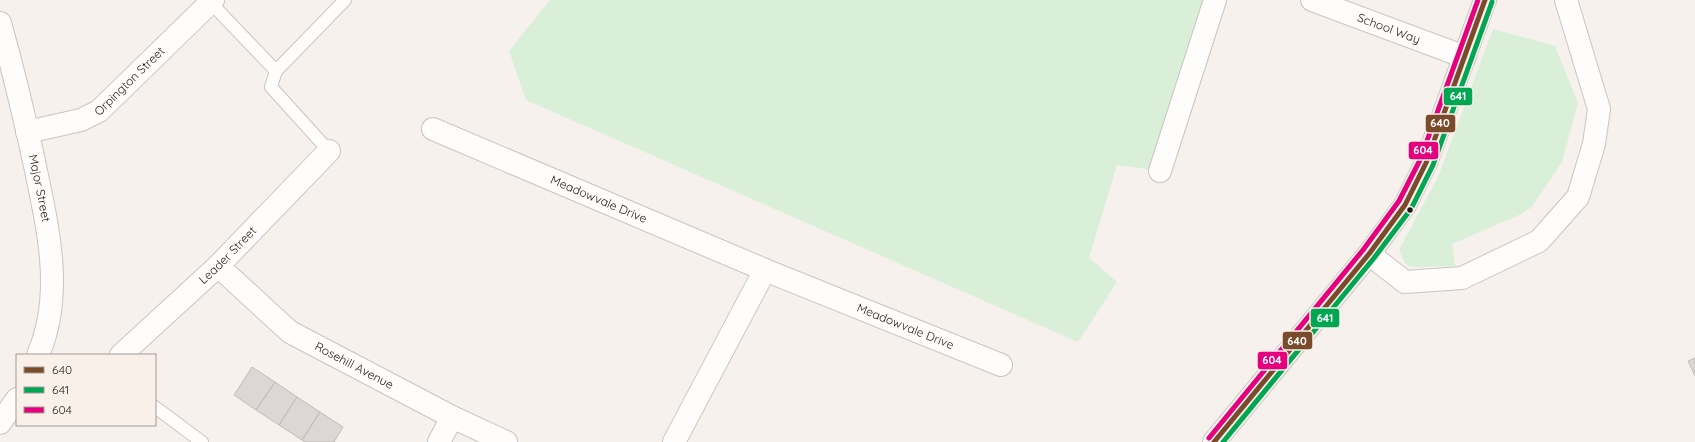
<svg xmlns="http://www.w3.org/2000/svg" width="1695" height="442" font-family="Quicksand,sans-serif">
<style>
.green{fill:#d9efd7}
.building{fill:#dcd7d4;stroke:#c1bdb9}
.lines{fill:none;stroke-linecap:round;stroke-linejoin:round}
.service-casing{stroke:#c9c5c2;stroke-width:14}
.minor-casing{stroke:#c9c5c2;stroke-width:24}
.tertiary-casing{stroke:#c9c5c2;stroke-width:24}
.service{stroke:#fefdfc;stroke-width:12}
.minor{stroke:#fefdfc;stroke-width:22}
.tertiary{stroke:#fefdfc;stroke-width:22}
.bus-1-casing{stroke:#f9f0e9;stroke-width:8}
.bus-2-casing{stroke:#f9f0e9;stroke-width:8}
.bus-3-casing{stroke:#f9f0e9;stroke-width:8}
.bus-1{stroke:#7a4b2a;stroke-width:5}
.bus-2{stroke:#00a651;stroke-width:5}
.bus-3{stroke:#e5007d;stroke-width:5}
.bus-dot{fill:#1e1a18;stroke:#f9f0e9;stroke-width:1.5}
.labels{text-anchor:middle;stroke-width:3;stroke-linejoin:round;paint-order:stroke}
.street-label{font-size:12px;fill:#1e1a18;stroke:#f9f0e9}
.line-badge{stroke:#f9f0e9;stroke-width:1.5}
.badge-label{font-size:11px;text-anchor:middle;font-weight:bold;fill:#fff}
</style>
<rect width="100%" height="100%" fill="#f6f1ec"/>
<!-- green -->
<path class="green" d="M550,0H1213L1160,171L1117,165L1089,258L1117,282L1078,342L526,100L509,51Z
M1493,29L1555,46L1578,103L1562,162L1531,208L1519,215L1452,244L1455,266L1416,267L1406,265L1399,250L1438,177Z"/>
<!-- building -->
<path class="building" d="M1695,358V376L1688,361Z
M252,367L275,382L256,410L234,395Z
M275,382L297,397L279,425L256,410Z
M297,397L320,412L302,440L279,425Z
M320,412L343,427L334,442H306L302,440Z"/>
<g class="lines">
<!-- service casing -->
<g class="service-casing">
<path id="service" d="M211,3L276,71
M329,151L271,87L276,71L345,0
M155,407L202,442"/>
</g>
<!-- minor casing -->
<g class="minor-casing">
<g id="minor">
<path id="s1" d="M1312,0L1465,57"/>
<path id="s2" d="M0,23C13,69 24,115 34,161C47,225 65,292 38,355"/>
<path id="s3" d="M433,129L765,270L1001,365"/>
<path id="s4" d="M27,132L81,120L99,111L213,0"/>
<path d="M1160,171L1215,0"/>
<path d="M1369,254L1405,282L1462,278L1539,241L1578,197L1594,144L1599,109L1566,0"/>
<path id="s5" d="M218,266L290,332L452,417L506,442"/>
<path id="s6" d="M121,355L218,266L329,151"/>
<path d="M0,423L17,399"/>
<path d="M439,442L452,417"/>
<path d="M674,442L765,270"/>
</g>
</g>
<!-- tertiary casing -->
<g class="tertiary-casing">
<path id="tertiary" d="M1214,442L1369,254L1405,205L1426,163L1485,0"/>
</g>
<!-- service -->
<use href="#service" class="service"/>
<!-- minor -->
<use href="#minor" class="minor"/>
<!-- tertiary -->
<use href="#tertiary" class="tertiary"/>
<!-- bus-1 casing -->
<g class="bus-1-casing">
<path id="bus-1" d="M1214,442L1369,254L1405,205L1426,163L1485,0"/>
</g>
<!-- bus-2 casing -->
<g class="bus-2-casing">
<path id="bus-2" d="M1223,442L1374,258L1411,209L1433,165L1492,2"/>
</g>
<!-- bus-3 casing -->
<g class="bus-3-casing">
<path id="bus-3" d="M1209,438L1363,250L1399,201L1420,160L1478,0"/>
</g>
<!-- bus-1 -->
<use href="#bus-1" class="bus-1"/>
<!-- bus-2 -->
<use href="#bus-2" class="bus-2"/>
<!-- bus-3 -->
<use href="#bus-3" class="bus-3"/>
</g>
<!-- markers -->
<circle class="bus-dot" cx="1410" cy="210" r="3.5"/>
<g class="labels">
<!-- street labels -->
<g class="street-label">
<text dy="4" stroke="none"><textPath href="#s1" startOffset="82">School Way</textPath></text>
<text dy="4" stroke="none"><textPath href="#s4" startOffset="118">Orpington Street</textPath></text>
<text dy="4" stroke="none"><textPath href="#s2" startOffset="170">Major Street</textPath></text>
<text dy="4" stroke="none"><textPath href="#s3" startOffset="180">Meadowvale Drive</textPath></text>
<text dy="4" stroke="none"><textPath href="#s6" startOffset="146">Leader Street</textPath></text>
<text dy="4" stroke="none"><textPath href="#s3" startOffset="512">Meadowvale Drive</textPath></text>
<text dy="4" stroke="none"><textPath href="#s5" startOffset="170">Rosehill Avenue</textPath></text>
</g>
</g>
<g class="line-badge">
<rect x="1443" y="87" width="30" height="19" rx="4" fill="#00a651"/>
<rect x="1425" y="114" width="31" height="19" rx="4" fill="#7a4b2a"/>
<rect x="1408" y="141" width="31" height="19" rx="4" fill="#e5007d"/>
<rect x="1310" y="308" width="30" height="20" rx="4" fill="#00a651"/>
<rect x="1282" y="331" width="31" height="19" rx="4" fill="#7a4b2a"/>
<rect x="1257" y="351" width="31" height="19" rx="4" fill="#e5007d"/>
</g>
<g class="badge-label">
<text x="1458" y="100">641</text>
<text x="1440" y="127">640</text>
<text x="1423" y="154">604</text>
<text x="1325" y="322">641</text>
<text x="1297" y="345">640</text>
<text x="1272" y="364">604</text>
</g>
<!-- legend -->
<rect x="16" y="354" width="140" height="72" fill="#f9f0e9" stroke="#a19a95"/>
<rect x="24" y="367" width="20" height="6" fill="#7a4b2a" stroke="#a19a95"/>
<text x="52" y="374" font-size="12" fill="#1e1a18">640</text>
<rect x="24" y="387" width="20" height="6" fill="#00a651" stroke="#a19a95"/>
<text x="52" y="394" font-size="12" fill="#1e1a18">641</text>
<rect x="24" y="407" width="20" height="6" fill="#e5007d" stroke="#a19a95"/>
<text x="52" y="414" font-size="12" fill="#1e1a18">604</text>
</svg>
